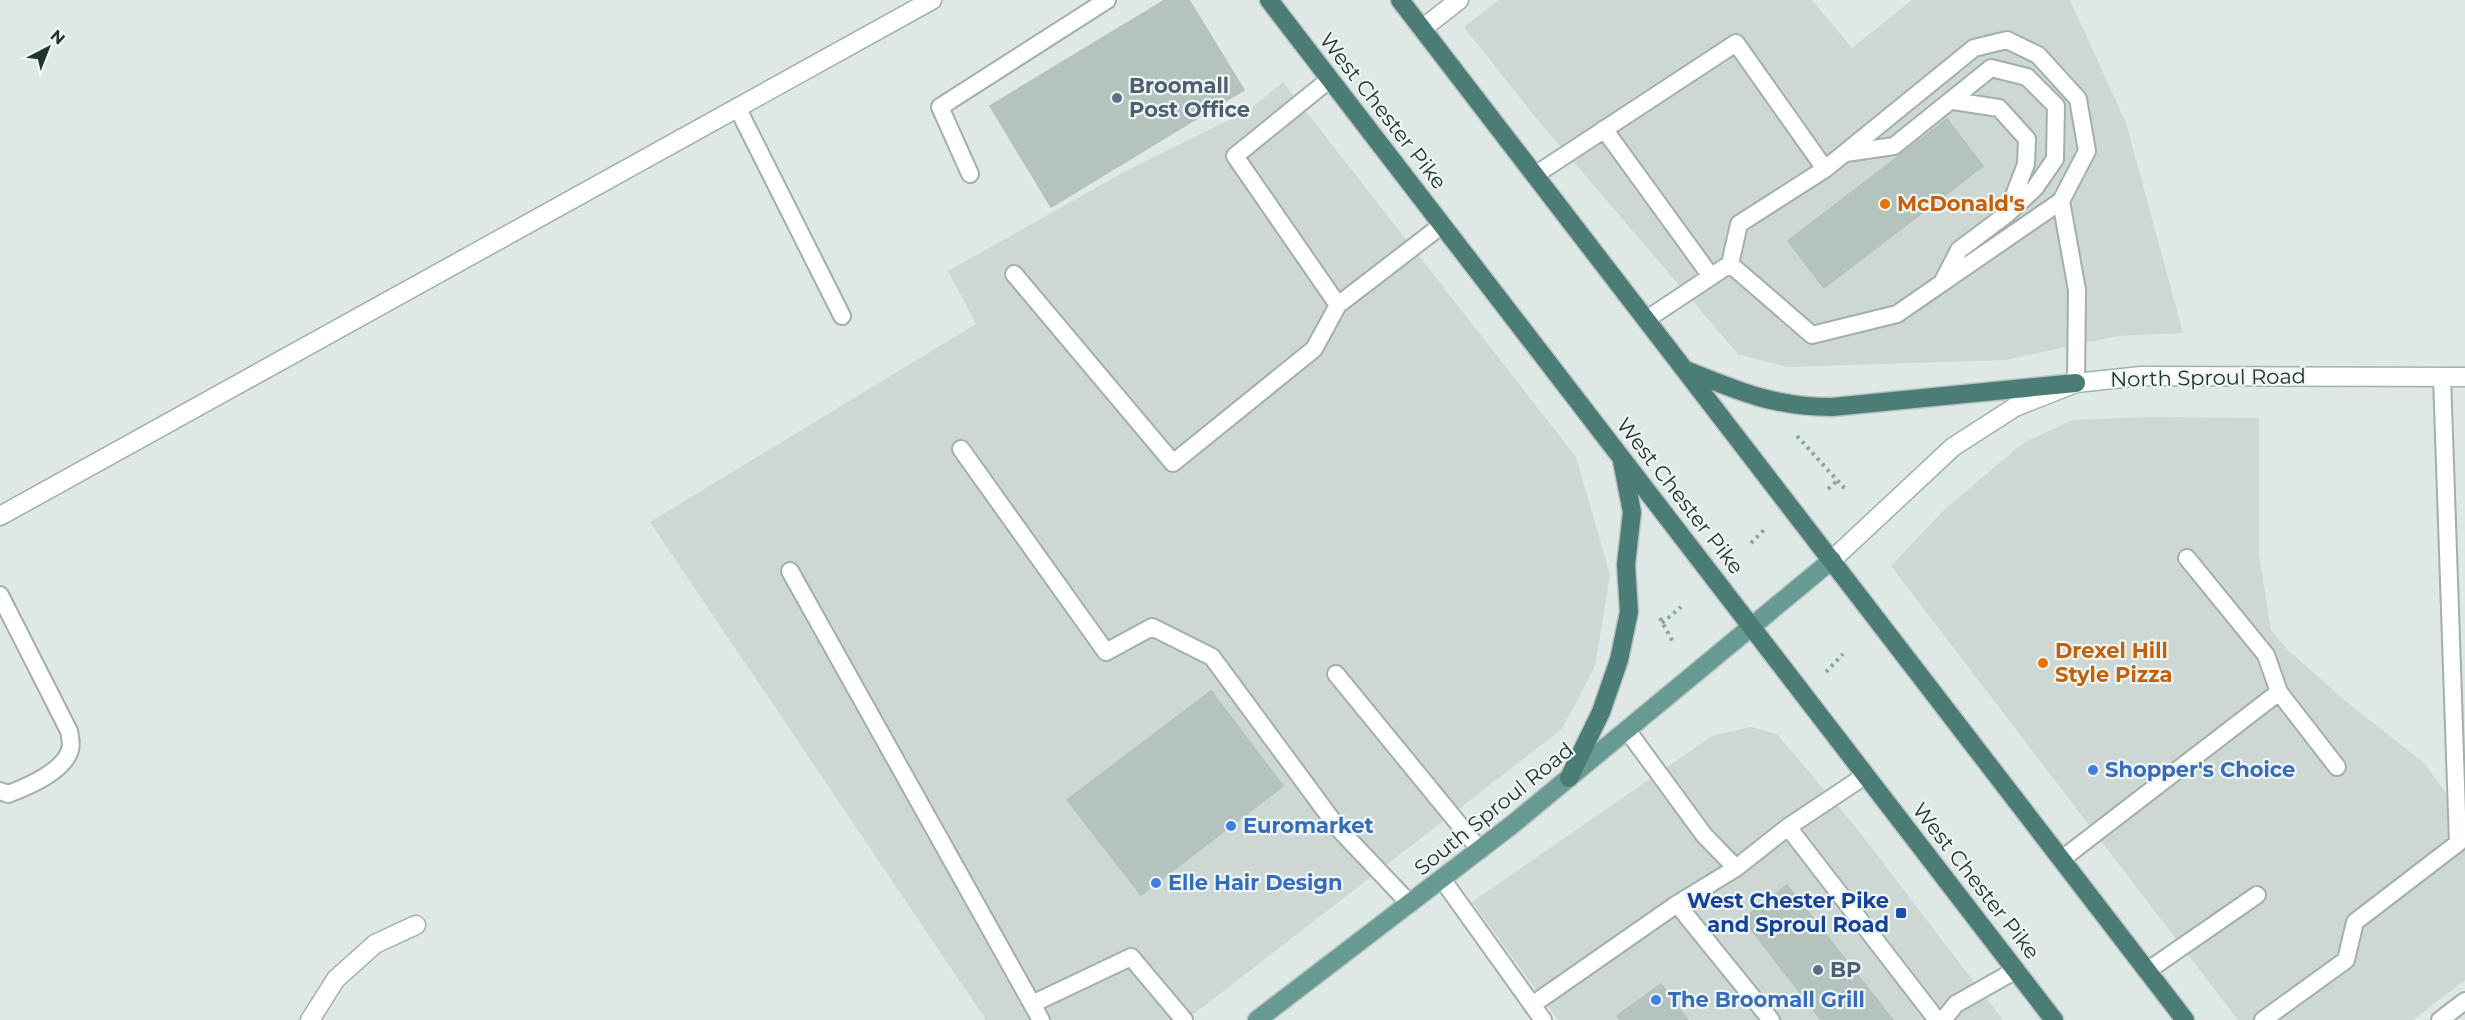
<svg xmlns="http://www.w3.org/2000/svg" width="2465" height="1020" font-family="Montserrat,sans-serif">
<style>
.built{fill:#cdd8d4}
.building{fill:#b4c3be;stroke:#b1c1bc;stroke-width:1.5}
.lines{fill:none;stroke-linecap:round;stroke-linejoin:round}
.service-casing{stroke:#a2afac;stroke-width:20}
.minor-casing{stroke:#a2afac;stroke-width:21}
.secondary-casing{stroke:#9eb3ad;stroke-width:21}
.primary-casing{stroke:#bcc3c2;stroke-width:21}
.trunk-casing{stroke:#bcc3c2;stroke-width:21}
.path{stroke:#81a9a0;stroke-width:4;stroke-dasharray:3 4.5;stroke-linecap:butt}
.service{stroke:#fff;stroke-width:16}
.minor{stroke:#fff;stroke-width:18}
.secondary{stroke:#fff;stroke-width:18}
.primary{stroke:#669a92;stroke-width:18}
.trunk{stroke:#4b7d76;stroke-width:18}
.service-dot{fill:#5c6f8a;stroke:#eef5f2;stroke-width:2}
.food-dot{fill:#e8710a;stroke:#eef5f2;stroke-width:2}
.shop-dot{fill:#3f7fe0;stroke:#eef5f2;stroke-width:2}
.transit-dot{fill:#1a4fb4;stroke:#eef5f2;stroke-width:2}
.labels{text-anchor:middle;stroke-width:4.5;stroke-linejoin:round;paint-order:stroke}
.service-label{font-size:21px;font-weight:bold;fill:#4e5e75;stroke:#eef5f2;text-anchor:start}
.street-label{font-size:21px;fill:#213633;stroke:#eef5f2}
.food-label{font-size:21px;font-weight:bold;fill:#c56008;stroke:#eef5f2;text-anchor:start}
.shop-label{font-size:21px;font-weight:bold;fill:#366cbe;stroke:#eef5f2;text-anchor:start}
.transit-label{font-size:21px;font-weight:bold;fill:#164399;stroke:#eef5f2;text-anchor:end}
</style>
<rect width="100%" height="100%" fill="#dee8e5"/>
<!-- built -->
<path class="built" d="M1499,0H1812L1852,48L1912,0H2070L2126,123L2183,333L2117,336L2005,360L1787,367L1738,354L1537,119L1464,27Z
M1283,82L1576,457L1610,575L1595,666L1562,729L1186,1020H986L650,522L976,324L948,271L1124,172L1249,110Z
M2149,417L2259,418V555L2271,630L2289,651L2349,704L2424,763L2465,819V980L2413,1020H2238L1891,566L1944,510L2023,443L2073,420Z
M1751,727L1777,734L1858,830L2003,1020H1558L1472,902L1712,736Z"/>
<!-- building -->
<path class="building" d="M1165,0H1189L1244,90L1051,207L990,106Z
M1947,119L1983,166L1824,288L1788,241Z
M1211,691L1283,786L1141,895L1067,800Z
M1787,885L1893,1020H1821L1743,919Z
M1661,984L1688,1020H1620L1617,1016Z"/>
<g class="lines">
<!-- service casing -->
<g class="service-casing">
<path id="service" d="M1330,79L1235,156L1338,305L1442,225
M737,107L842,316
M1604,129L1710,275
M1846,153L1894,146L1991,68L2027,77L2056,106L2055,159L2035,188L2007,214
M970,174L940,107L1107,0
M1535,175L1736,43L1825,169L1739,224L1730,264L1647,319
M2061,201L2077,290L2076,383
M1730,264L1812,335L1897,314L2061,201L2087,151L2078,99L2038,55L2007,40L1974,48L1825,169
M1014,274L1173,463L1314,349L1338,305
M1943,281L1959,250L2007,214L2026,164L2027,139L1999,108L1953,101
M961,449L1106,652L1152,627L1212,657L1338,828L1410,904
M790,571L1041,1020
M0,595L69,731C70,737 72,744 70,750C64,771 27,787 8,794L0,791
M1336,674L1480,850
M2279,692L2337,767
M1866,775L1788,827L1937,1020
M2062,859L2279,692L2266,655L2187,558
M1736,868L1788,827
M1442,879L1543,1020
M1677,904L1771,1020
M2147,971L2257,895
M1032,1004L1131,957L1184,1020
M1532,1005L1677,904L1736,868L1704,835L1627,730
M1943,1020L1956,1004L2016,970
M2263,1020L2346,960L2355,922L2458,843L2442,377
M2440,1020L2465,1001"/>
</g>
<!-- minor casing -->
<g class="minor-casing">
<path id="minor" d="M1422,29L1459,0
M0,516L932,0
M310,1020L336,979L375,944L416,925"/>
</g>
<!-- secondary casing -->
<g class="secondary-casing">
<path id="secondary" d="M1832,560L1953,447L2015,407L2076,383L2141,376L2465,377"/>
</g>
<!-- primary casing -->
<g class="primary-casing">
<path id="primary" d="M1257,1020L1513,824L1832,560"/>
</g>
<!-- trunk casing -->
<g class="trunk-casing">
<path id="trunk" d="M1269,0L2054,1020
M1400,0L2185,1020
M1686,370C1738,391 1774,407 1832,407L2076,383
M1569,778L1601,712L1619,660L1629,612L1626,565L1632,512L1622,461"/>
</g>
<!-- path -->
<path class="path" d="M1797,436L1847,491
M1828,489L1837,481
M1751,543L1765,529
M1660,618L1674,644
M1662,623L1681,607
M1826,672L1843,654"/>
<!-- service -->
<use href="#service" class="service"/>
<!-- minor -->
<use href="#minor" class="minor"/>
<!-- secondary -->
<use href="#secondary" class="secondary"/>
<!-- primary -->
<use href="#primary" class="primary"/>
<!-- trunk -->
<use href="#trunk" class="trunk"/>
</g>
<!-- markers -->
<g class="service-dot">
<circle cx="1117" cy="98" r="6"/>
<circle cx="1818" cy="970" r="6"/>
</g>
<g class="food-dot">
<circle cx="1885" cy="204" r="6"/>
<circle cx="2043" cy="663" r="6"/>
</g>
<g class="shop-dot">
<circle cx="2093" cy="770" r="6"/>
<circle cx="1231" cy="826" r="6"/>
<circle cx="1156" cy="883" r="6"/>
<circle cx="1656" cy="1000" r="6"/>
</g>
<rect class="transit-dot" x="1895" y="907" width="12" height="12" rx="3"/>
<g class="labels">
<!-- service labels -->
<g class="service-label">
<text x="1129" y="93">Broomall<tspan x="1129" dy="24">Post Office</tspan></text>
<text x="1830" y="977">BP</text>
</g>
<!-- street labels -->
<g class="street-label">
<text transform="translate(1383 111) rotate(52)" y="7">West Chester Pike</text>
<text transform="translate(2208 378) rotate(-1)" y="7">North Sproul Road</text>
<text transform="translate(1680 496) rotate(52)" y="7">West Chester Pike</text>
<text transform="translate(1494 809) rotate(-39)" y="7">South Sproul Road</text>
<text transform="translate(1976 881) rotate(52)" y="7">West Chester Pike</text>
</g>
<!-- food labels -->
<g class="food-label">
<text x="1897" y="211">McDonald's</text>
<text x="2055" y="658">Drexel Hill<tspan x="2055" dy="24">Style Pizza</tspan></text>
</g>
<!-- shop labels -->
<g class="shop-label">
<text x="2105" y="777">Shopper's Choice</text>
<text x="1243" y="833">Euromarket</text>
<text x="1168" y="890">Elle Hair Design</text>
<text x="1668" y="1007">The Broomall Grill</text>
</g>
<!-- transit labels -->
<g class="transit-label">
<text x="1889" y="908">West Chester Pike<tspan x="1889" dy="24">and Sproul Road</tspan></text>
</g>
</g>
<!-- north arrow -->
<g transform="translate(48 48) rotate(42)" stroke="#eef5f2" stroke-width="4.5" paint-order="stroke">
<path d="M0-4.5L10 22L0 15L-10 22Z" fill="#213633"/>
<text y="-9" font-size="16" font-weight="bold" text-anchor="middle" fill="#213633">N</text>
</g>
</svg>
